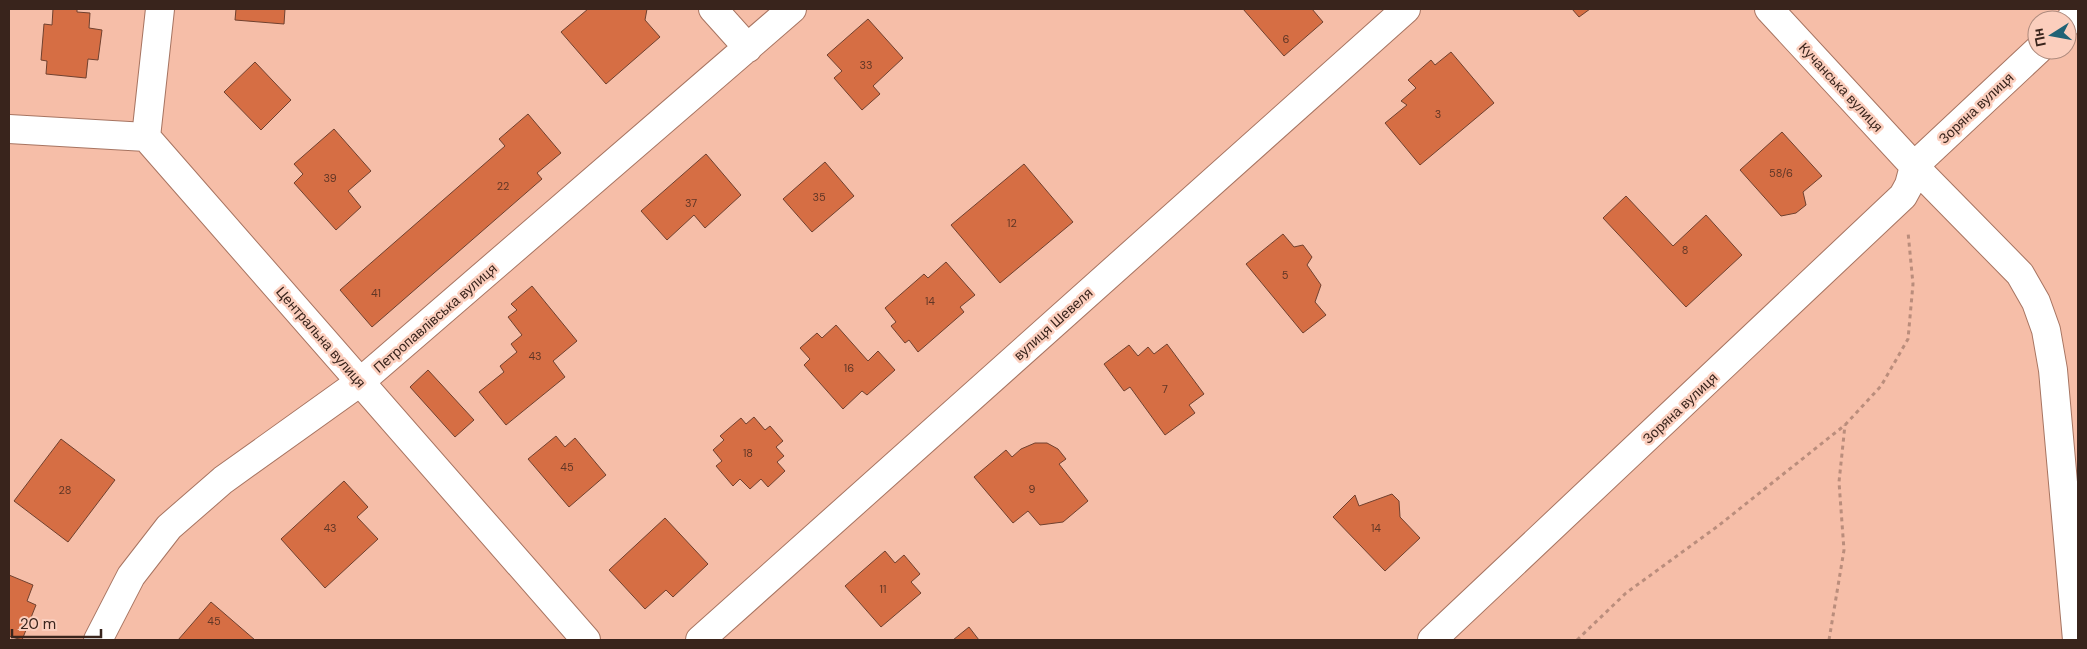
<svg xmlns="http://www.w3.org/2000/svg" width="2087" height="649" font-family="'DM Sans',sans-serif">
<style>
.building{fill:#d66e44;stroke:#70412f}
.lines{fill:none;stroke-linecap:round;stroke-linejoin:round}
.minor-casing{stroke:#a77461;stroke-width:30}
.path{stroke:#ba8d7c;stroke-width:3;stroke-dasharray:4 4;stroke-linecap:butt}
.minor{stroke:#fff;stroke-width:28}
.labels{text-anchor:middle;stroke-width:5;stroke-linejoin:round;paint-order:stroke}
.number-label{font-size:11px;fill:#603626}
.street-label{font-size:14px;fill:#39241c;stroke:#fbcebd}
</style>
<rect width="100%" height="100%" fill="#f6bea8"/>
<!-- building -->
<path class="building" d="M53,9H77V12L90,13L89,28L102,30L98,60L88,59L86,78L46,74L47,61L41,60L44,24L52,25Z
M236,9H285L284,24L235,20Z
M588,9H647L645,20L660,37L606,84L561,32Z
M1243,9H1312L1323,22L1284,56Z
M1572,9H1590L1579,17Z
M868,19L903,58L873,86L880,94L862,110L834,78L842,71L827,55Z
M1451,52L1494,103L1420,165L1385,123L1407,105L1401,101L1416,88L1408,80L1431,60L1435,65Z
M255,62L291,100L261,130L224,92Z
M528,114L561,153L537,173L542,179L372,327L340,290L505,146L499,139Z
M334,129L371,171L348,191L361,207L336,230L294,183L303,174L294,164Z
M1782,132L1822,176L1803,192L1806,205L1796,213L1781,216L1740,170Z
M706,154L741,195L705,228L694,215L667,240L641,211Z
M825,162L854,196L812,232L783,199Z
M1024,164L1073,222L1000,283L951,225Z
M1626,196L1673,246L1706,215L1742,255L1686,307L1603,218Z
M1283,234L1294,247L1303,245L1312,257L1307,265L1321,285L1315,302L1326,315L1303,333L1246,264Z
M946,262L975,295L960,307L964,312L918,352L909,340L905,343L891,326L896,322L885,308L924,274L928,278Z
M532,286L577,341L553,361L565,377L506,425L479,392L504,372L500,366L517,352L511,344L522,335L508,317L517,310L511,304Z
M836,325L868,361L878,351L895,370L867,395L862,391L843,409L804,365L810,359L800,348L817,333L822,338Z
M1167,344L1204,394L1189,405L1195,413L1165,435L1130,387L1124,391L1104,364L1129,345L1138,356L1148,347L1154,354Z
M428,370L474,420L455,437L410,387Z
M754,417L765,430L770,426L783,441L776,447L784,456L777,462L785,471L768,487L761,479L750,489L740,479L733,486L716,466L722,461L713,450L724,440L720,436L741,418L746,424Z
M556,436L565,447L575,438L606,475L569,507L528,459Z
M61,439L115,480L68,542L14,501Z
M1035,443H1047L1058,449L1066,459L1059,464L1088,501L1063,522L1040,525L1028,511L1013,523L974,477L1006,450L1012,457L1021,449Z
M344,481L368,507L357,517L378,539L325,588L281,539Z
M1392,494L1399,501L1400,517L1420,538L1385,571L1333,517L1355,495L1359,506Z
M665,518L708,564L673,597L666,590L645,609L609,570Z
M885,551L895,563L904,555L920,574L911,582L921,593L881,627L845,586Z
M9,575L33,585L27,601L36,605L22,640L9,636Z
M211,602L255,640H178Z
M969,627L979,640H953Z"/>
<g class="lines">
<!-- minor casing -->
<g class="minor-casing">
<path id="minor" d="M713,9L748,48
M1769,9L1914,166L2020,274L2036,302L2046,330L2053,370L2077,640
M2067,23L2078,12
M9,129L146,137L586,640
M146,137L160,9
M98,640L131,576L169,527L223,480L360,382L792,9
M700,640L1406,9
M1432,640L1903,196L1909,185L1914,166L2038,50"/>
</g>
<!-- path -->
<path class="path" d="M1577,640L1626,593L1718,526L1845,425L1881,386L1908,339L1913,284L1908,232
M1829,640L1844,550L1839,482L1845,425"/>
<!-- minor -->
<use href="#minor" class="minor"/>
</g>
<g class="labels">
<!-- number labels -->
<g class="number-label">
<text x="1286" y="43">6</text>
<text x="866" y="69">33</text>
<text x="1438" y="118">3</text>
<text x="1781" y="177">58/6</text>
<text x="330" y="182">39</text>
<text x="503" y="190">22</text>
<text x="819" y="201">35</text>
<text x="691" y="207">37</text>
<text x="1012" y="227">12</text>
<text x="1685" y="254">8</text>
<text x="1285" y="279">5</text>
<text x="376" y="297">41</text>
<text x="930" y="305">14</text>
<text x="535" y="360">43</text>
<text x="849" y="372">16</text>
<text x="1165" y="393">7</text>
<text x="748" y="457">18</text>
<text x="567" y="471">45</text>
<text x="1032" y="493">9</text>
<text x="65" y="494">28</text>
<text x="330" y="532">43</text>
<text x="1376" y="532">14</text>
<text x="883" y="593">11</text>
<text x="214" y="625">45</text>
</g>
<!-- street labels -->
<g class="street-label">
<text transform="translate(1841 87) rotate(47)" y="5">Кучанська вулиця</text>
<text transform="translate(1976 108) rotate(-43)" y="5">Зоряна вулиця</text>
<text transform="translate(435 318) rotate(-41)" y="5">Петропавлівська вулиця</text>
<text transform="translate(1053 324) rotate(-42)" y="5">вулиця Шевеля</text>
<text transform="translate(321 337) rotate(49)" y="5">Центральна вулиця</text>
<text transform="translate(1680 408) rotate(-43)" y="5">Зоряна вулиця</text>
</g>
</g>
<!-- border -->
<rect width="2087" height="649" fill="none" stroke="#39241c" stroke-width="20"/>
<!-- north arrow -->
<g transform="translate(2052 35) rotate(259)"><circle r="24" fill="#fbcebd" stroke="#ad8a7d"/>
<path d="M0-4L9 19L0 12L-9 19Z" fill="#206275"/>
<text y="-8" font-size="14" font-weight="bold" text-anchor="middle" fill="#39241c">Пн</text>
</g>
<!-- scale -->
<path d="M12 629v8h89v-8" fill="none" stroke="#39241c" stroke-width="2.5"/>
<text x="20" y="629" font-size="15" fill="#39241c" stroke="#fbcebd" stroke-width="4" paint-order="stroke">20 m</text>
</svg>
